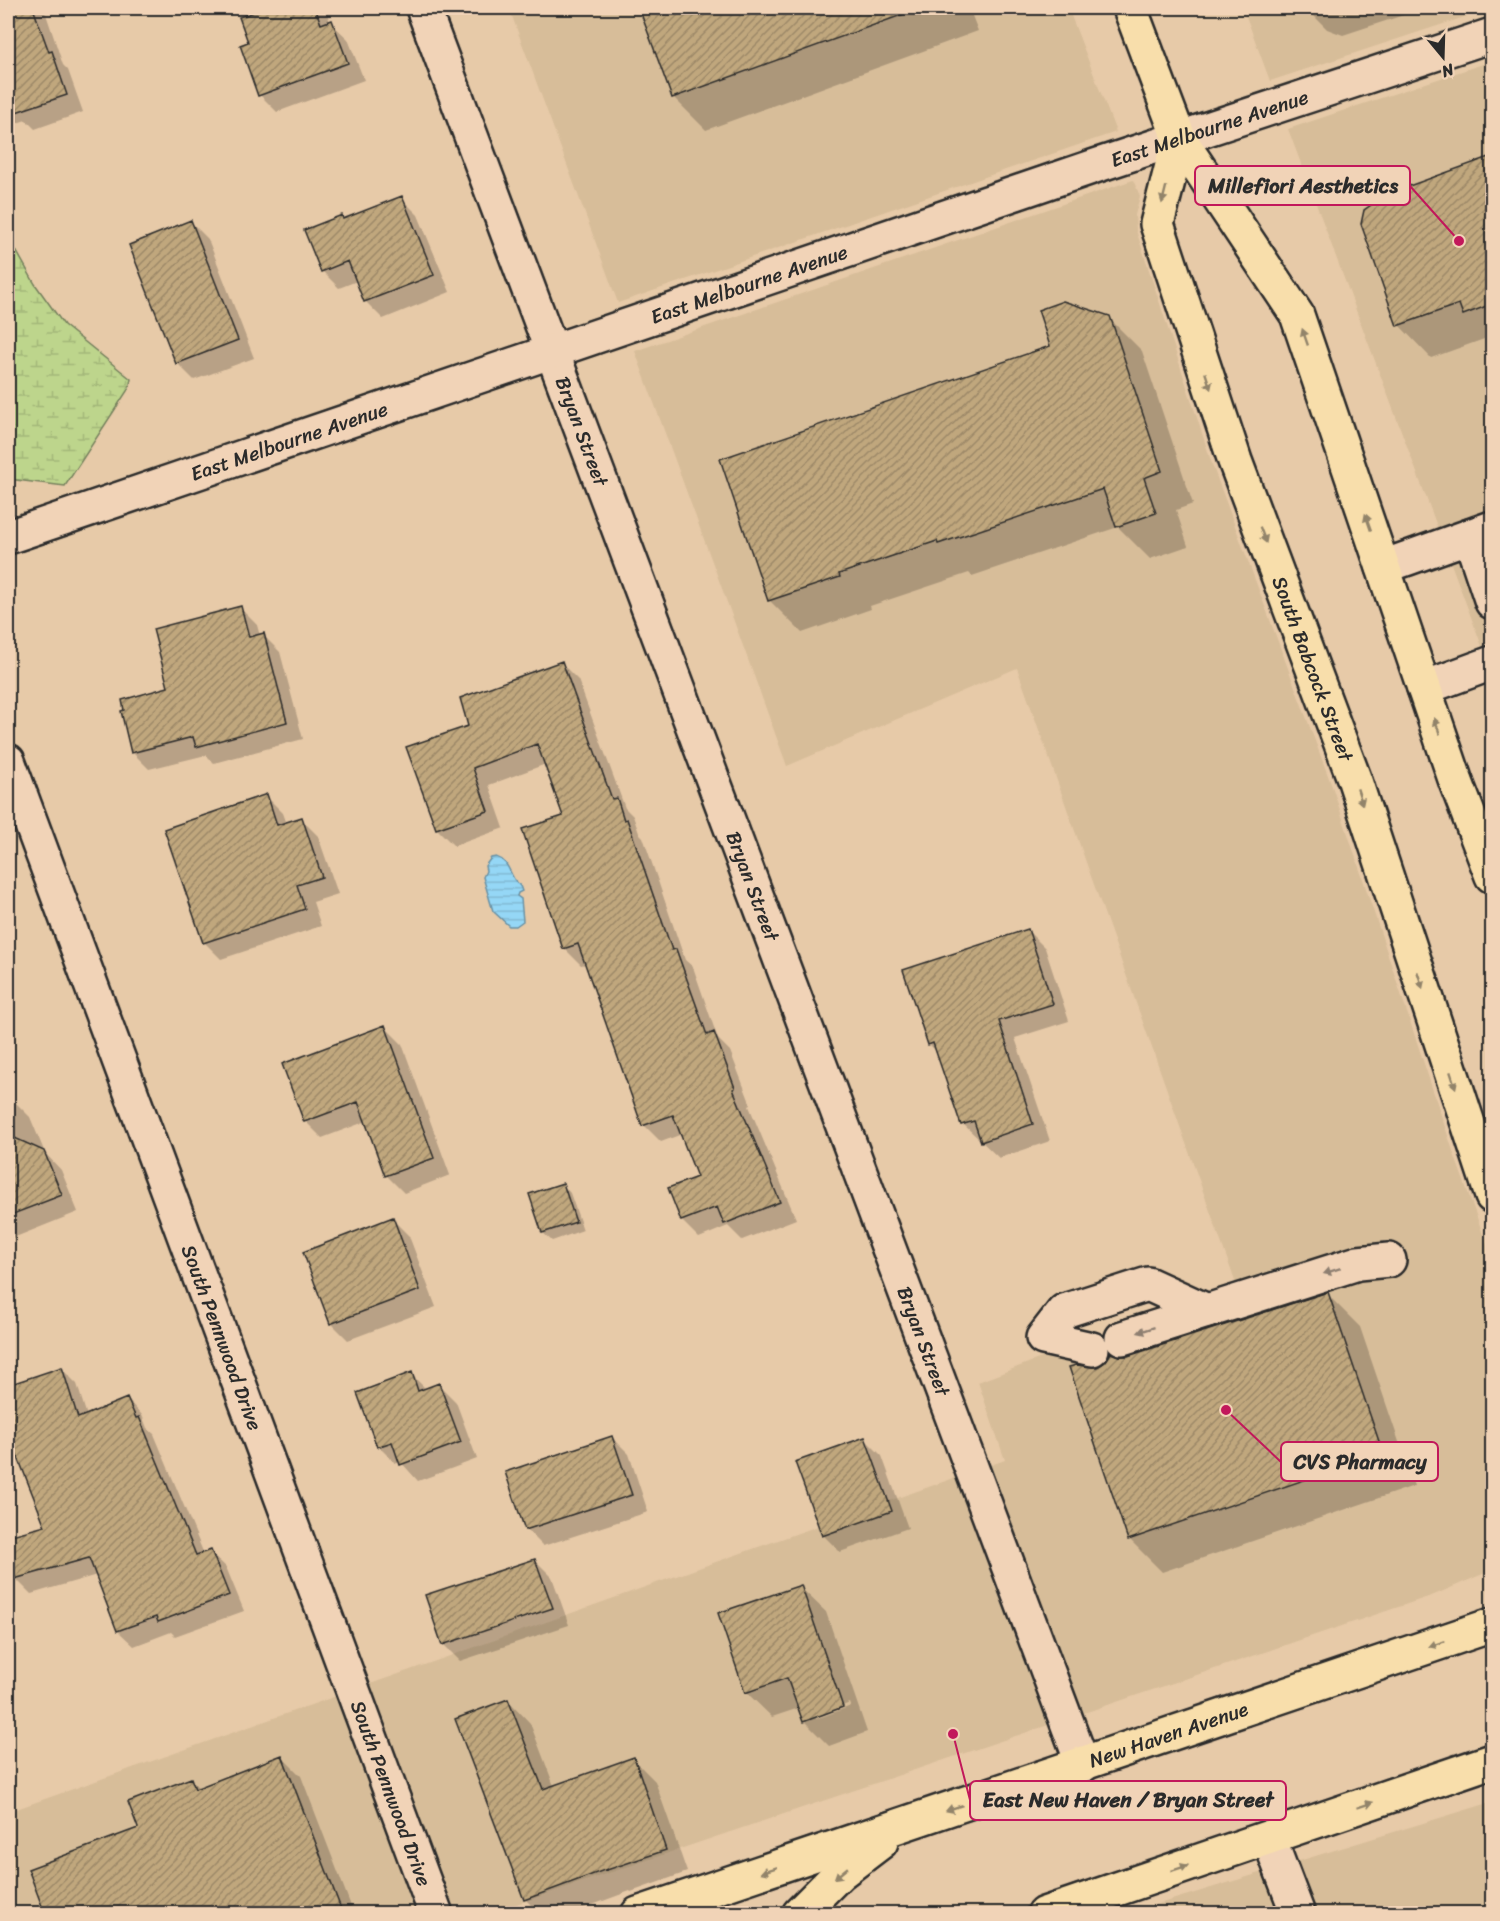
<svg xmlns="http://www.w3.org/2000/svg" width="1500" height="1921" font-family="Sriracha,sans-serif">
<style>
.built{fill:#d7bd99}
.wetland{fill:url(#wetland-marsh);stroke:#74805c;stroke-width:1.5}
.water{fill:url(#water-rules);stroke:#6b92a5;stroke-width:1.5}
.shadow{fill:#0003;fill-rule:evenodd}
.building{fill:url(#building-hatch);stroke:#2b2b2b;stroke-width:1.5}
.lines{fill:none;stroke-linecap:round;stroke-linejoin:round}
.minor-casing{stroke:#2b2b2b;stroke-width:38}
.major-casing{stroke:#2b2b2b;stroke-width:38}
.minor{stroke:#f1d3b7;stroke-width:33}
.major{stroke:#f8deab;stroke-width:33}
.oneway{fill:#92846b}
.oneway2{fill:#8e7f71}
.labels{text-anchor:middle;stroke-width:4.5;stroke-linejoin:round;paint-order:stroke}
.street-label{font-size:20px;fill:#2b2b2b;stroke:#f1d3b7}
.leader{fill:none;stroke:#c2185b;stroke-width:2}
.callout-dot{fill:#c2185b;stroke:#f1d3b7;stroke-width:2}
.callout{fill:#f1d3b7;stroke:#c2185b;stroke-width:2}
.callout-label{font-size:21px;text-anchor:middle;font-weight:bold;fill:#2b2b2b}
</style>
<defs>
<pattern id="wetland-marsh" width="20" height="14" patternUnits="userSpaceOnUse" patternTransform="scale(1.5)"><rect width="20" height="14" fill="#bdd58c"/><path d="M1 5h8M5 5V1M11 12h8M15 12V8" fill="none" stroke="#a3b779"/></pattern>
<pattern id="water-rules" width="6" height="5" patternUnits="userSpaceOnUse" patternTransform="scale(1.5)"><rect width="6" height="5" fill="#95d7f6"/><path d="M0 2.5h6" fill="none" stroke="#81b9d3"/></pattern>
<pattern id="building-hatch" width="6" height="6" patternUnits="userSpaceOnUse" patternTransform="scale(1.5)"><rect width="6" height="6" fill="#c0a77d"/><path d="M-1 1l2-2M0 6l6-6M5 7l2-2" fill="none" stroke="#9c8867"/></pattern>
</defs>
<rect width="100%" height="100%" fill="#e7caa8"/>
<filter id="ink" filterUnits="userSpaceOnUse"><feTurbulence type="fractalNoise" baseFrequency=".0167" numOctaves="2"/><feDisplacementMap in="SourceGraphic" scale="12" xChannelSelector="R" yChannelSelector="G"/><feConvolveMatrix kernelMatrix="1 2 1 2 8 2 1 2 1" color-interpolation-filters="sRGB"/></filter>
<g filter="url(#ink)">
<!-- built -->
<path class="built" d="M509,8H1068L1116,132L618,303Z
M1243,8H1492L1270,81Z
M1492,61V673L1288,129Z
M1133,180L1140,196L1135,215L1136,230L1213,467L1333,789L1454,1154L1492,1259V1570L1434,1595L490,1913H8V1812L1005,1460L978,1382L1236,1284L1017,668L787,766L635,351Z
M1492,1802V1913H1129Z"/>
<!-- wetland -->
<path class="wetland" d="M8,236L35,284L64,325L131,379L129,388L65,486L8,479Z"/>
<!-- water -->
<path class="water" d="M496,857C508,861 508,869 514,879C518,884 521,885 522,891L518,893L517,896L521,899L523,921L516,926H509L493,911L483,877L486,871L485,866L491,858Z"/>
<!-- shadow -->
<path class="shadow" d="M8,8H39L46,14L63,65L68,70L83,112L35,129L26,120L8,126Z
M271,8H323L326,11L330,22L348,39L364,80L277,112L260,95L250,43L241,18Z
M641,8H969L978,31L706,130L674,98Z
M1306,8H1425L1343,35L1327,29Z
M1492,157V343L1487,338L1431,358L1399,325L1388,195Z
M401,198L418,215L450,292L383,319L366,302L357,281L339,288L322,271L341,217L345,220Z
M191,222L208,239L254,358L194,380L177,363Z
M1109,318L1142,351L1193,504L1176,510L1188,546L1150,559L1118,527L972,576L969,573L870,606L871,609L802,633L769,600L1052,346Z
M240,608L257,625L260,636L263,635L280,652L303,739L214,763L206,755L149,769L132,752Z
M561,663L578,680L625,808L633,816L639,833L643,837L685,960L693,967L718,1039L730,1051L751,1105L749,1106L796,1219L742,1240L728,1226L699,1238L682,1221L670,1189L699,1178L682,1134L661,1142L644,1125L586,964L581,965L564,948L565,817L546,764L489,785L504,828L454,846L437,829L470,727Z
M266,796L283,813L287,824L301,819L318,836L338,894L313,902L321,926L221,959L204,942Z
M1028,931L1045,948L1069,1021L1015,1038L1050,1141L999,1158L963,1124L938,1053L929,1044Z
M385,1027L402,1044L450,1175L404,1193L387,1176L367,1121L322,1138L305,1121Z
M13,1100L30,1117L45,1153L61,1170L78,1212L8,1240V1102Z
M562,1184L570,1193L583,1230L552,1241L543,1233Z
M392,1219L409,1236L436,1307L348,1340L331,1323Z
M1327,1294L1360,1327L1414,1486L1162,1572L1129,1539L1097,1369L1118,1358L1128,1357Z
M62,1369L77,1384L87,1416L127,1399L142,1415L147,1428L154,1434L204,1554L210,1552L226,1567L244,1611L175,1636L171,1632L134,1646L118,1631L97,1575L31,1594L15,1578L8,1551V1538L47,1527L8,1428V1396L30,1387Z
M411,1374L426,1389L439,1385L456,1402L477,1459L418,1481L400,1461L395,1463L378,1446Z
M612,1437L629,1454L648,1512L543,1546L526,1529Z
M865,1439L882,1456L908,1528L840,1552L823,1535Z
M535,1560L552,1577L569,1625L460,1661L443,1644Z
M800,1587L826,1612L867,1732L829,1746L804,1721L799,1708L772,1717L746,1692ZM850,1703L851,1706L816,1719V1716Z
M508,1700L530,1723L554,1786L633,1759L655,1781L687,1872L631,1892L630,1891L568,1914H540L525,1899Z
M282,1757L301,1776L354,1914H46L191,1780L200,1789Z"/>
<!-- building -->
<path class="building" d="M8,8H33L49,52L52,51L67,95L16,112L8,87Z
M267,8H315L321,24L332,20L348,63L258,96L240,45L248,42L239,17Z
M639,8H910V12L672,98Z
M1492,156V304L1463,315L1459,304L1397,326L1361,224L1364,210L1387,194Z
M402,196L434,275L364,302L348,261L321,272L304,230L342,215L343,219Z
M191,220L238,340L176,364L129,245Z
M1063,301L1110,316L1162,471L1144,478L1156,513L1116,527L1103,489L938,544L937,541L839,574L840,577L768,601L720,459L1050,346L1038,310Z
M241,606L249,637L264,633L287,722L196,747L193,737L131,753L121,711L124,710L122,700L168,687L153,629Z
M562,661L612,799L617,798L624,820L627,819L672,950L676,949L707,1035L714,1032L735,1088L733,1089L780,1202L724,1224L717,1207L681,1221L668,1188L697,1177L673,1115L642,1126L578,944L563,949L522,829L563,816L537,744L473,768L488,811L436,829L406,747L468,726L460,698Z
M267,794L277,825L302,817L322,877L297,885L305,909L203,943L164,829Z
M1028,929L1053,1004L999,1021L1033,1124L981,1142L974,1121L961,1125L933,1043L928,1045L903,970Z
M385,1025L434,1158L385,1176L358,1102L304,1122L282,1064Z
M8,1135L44,1151L62,1195L8,1216Z
M563,1183L576,1222L542,1233L529,1194Z
M393,1217L420,1290L330,1324L303,1252Z
M1328,1292L1383,1453L1128,1540L1069,1367L1076,1365L1097,1367L1105,1362L1111,1353L1119,1356H1128Z
M62,1367L78,1418L127,1398L136,1418L139,1417L196,1555L211,1550L229,1595L158,1622L156,1617L117,1631L89,1558L14,1579L8,1556V1536L45,1526L8,1432V1385Z
M412,1372L418,1391L439,1383L461,1442L400,1465L392,1442L377,1447L357,1393Z
M612,1436L632,1495L525,1530L505,1472Z
M865,1437L892,1511L822,1536L795,1462Z
M535,1559L553,1608L442,1645L425,1595Z
M801,1585L843,1707L803,1722L787,1678L745,1693L718,1613Z
M508,1699L543,1789L634,1757L666,1850L607,1870V1869L524,1900L455,1719Z
M282,1755L343,1914H45L28,1869L138,1828L128,1802L191,1778L195,1789Z"/>
<g class="lines">
<!-- minor casing -->
<g class="minor-casing">
<g id="minor">
<path id="s1" d="M423,8L1083,1765"/>
<path d="M1470,536L1492,602"/>
<path id="s2" d="M8,537L1095,166L1492,35"/>
<path d="M1383,567L1492,528"/>
<path d="M1424,688L1492,663"/>
<path id="s3" d="M8,761L436,1914"/>
<path d="M1122,1338L1358,1263L1389,1260"/>
<path d="M1092,1349L1043,1338L1064,1311L1148,1284L1207,1311"/>
<path d="M1269,1838L1298,1914"/>
</g>
</g>
<!-- major casing -->
<g class="major-casing">
<g id="major">
<path d="M1130,8L1179,138L1297,315L1456,782L1492,876"/>
<path id="s4" d="M1179,138L1157,224L1235,461L1355,781L1492,1196"/>
<path id="s5" d="M638,1914L1492,1625"/>
<path d="M799,1914L839,1874L881,1842"/>
<path d="M1044,1914L1492,1761"/>
</g>
</g>
<!-- minor -->
<use href="#minor" class="minor"/>
<!-- major -->
<use href="#major" class="major"/>
</g>
<!-- one-way arrows -->
<defs><path id="oneway-solid" d="M-6-.8H1V-3.2L6.5 0L1 3.2V.8H-6Z" transform="scale(1.5)"/></defs>
<g class="oneway">
<use href="#oneway-solid" transform="translate(1164 195) rotate(104)"/>
<use href="#oneway-solid" transform="translate(1305 337) rotate(-109)"/>
<use href="#oneway-solid" transform="translate(1208 381) rotate(72)"/>
<use href="#oneway-solid" transform="translate(1368 522) rotate(-109)"/>
<use href="#oneway-solid" transform="translate(1263 535) rotate(69)"/>
<use href="#oneway-solid" transform="translate(1437 726) rotate(-109)"/>
<use href="#oneway-solid" transform="translate(1360 797) rotate(72)"/>
<use href="#oneway-solid" transform="translate(1420 980) rotate(72)"/>
<use href="#oneway-solid" transform="translate(1453 1080) rotate(72)"/>
<use href="#oneway-solid" transform="translate(1437 1644) rotate(161)"/>
<use href="#oneway-solid" transform="translate(1365 1805) rotate(-19)"/>
<use href="#oneway-solid" transform="translate(954 1808) rotate(161)"/>
<use href="#oneway-solid" transform="translate(1180 1868) rotate(-19)"/>
<use href="#oneway-solid" transform="translate(769 1870) rotate(162)"/>
<use href="#oneway-solid" transform="translate(841 1873) rotate(140)"/>
</g>
<g class="oneway2">
<use href="#oneway-solid" transform="translate(1332 1271) rotate(162)"/>
<use href="#oneway-solid" transform="translate(1146 1330) rotate(162)"/>
</g>
</g>
<g class="labels">
<!-- street labels -->
<g class="street-label">
<text dy="7" stroke="none"><textPath href="#s2" startOffset="1269">East Melbourne Avenue</textPath></text>
<text dy="7" stroke="none"><textPath href="#s2" startOffset="783">East Melbourne Avenue</textPath></text>
<text dy="7" stroke="none"><textPath href="#s1" startOffset="452">Bryan Street</textPath></text>
<text dy="7" stroke="none"><textPath href="#s2" startOffset="297">East Melbourne Avenue</textPath></text>
<text dy="7" stroke="none"><textPath href="#s4" startOffset="560">South Babcock Street</textPath></text>
<text dy="7" stroke="none"><textPath href="#s1" startOffset="938">Bryan Street</textPath></text>
<text dy="7" stroke="none"><textPath href="#s3" startOffset="615">South Pennwood Drive</textPath></text>
<text dy="7" stroke="none"><textPath href="#s1" startOffset="1424">Bryan Street</textPath></text>
<text dy="7" stroke="none"><textPath href="#s5" startOffset="560">New Haven Avenue</textPath></text>
<text dy="7" stroke="none"><textPath href="#s3" startOffset="1101">South Pennwood Drive</textPath></text>
</g>
</g>
<!-- callouts -->
<path class="leader" d="M1459 241L1410 186M1226 1410L1281 1462M953 1734L970 1800"/>
<g class="callout-dot">
<circle cx="1459" cy="241" r="6"/>
<circle cx="1226" cy="1410" r="6"/>
<circle cx="953" cy="1734" r="6"/>
</g>
<g class="callout">
<rect x="1195" y="166" width="215" height="39" rx="6"/>
<rect x="1281" y="1442" width="157" height="39" rx="6"/>
<rect x="970" y="1781" width="316" height="39" rx="6"/>
</g>
<g class="callout-label">
<text x="1303" y="193">Millefiori Aesthetics</text>
<text x="1360" y="1469">CVS Pharmacy</text>
<text x="1128" y="1807">East New Haven / Bryan Street</text>
</g>
<!-- margin -->
<rect width="1500" height="1921" fill="none" stroke="#f1d3b7" stroke-width="30"/>
<rect x="15" y="15" width="1470" height="1891" fill="none" stroke="#2b2b2b" stroke-width="2" filter="url(#ink)"/>
<!-- north arrow -->
<g transform="translate(1443 57) rotate(161)" stroke="#f1d3b7" stroke-width="4.5" paint-order="stroke">
<path d="M0-4.5L10 22L0 15L-10 22Z" fill="#2b2b2b"/>
<text y="-9" font-size="16" font-weight="bold" text-anchor="middle" fill="#2b2b2b">N</text>
</g>
</svg>
